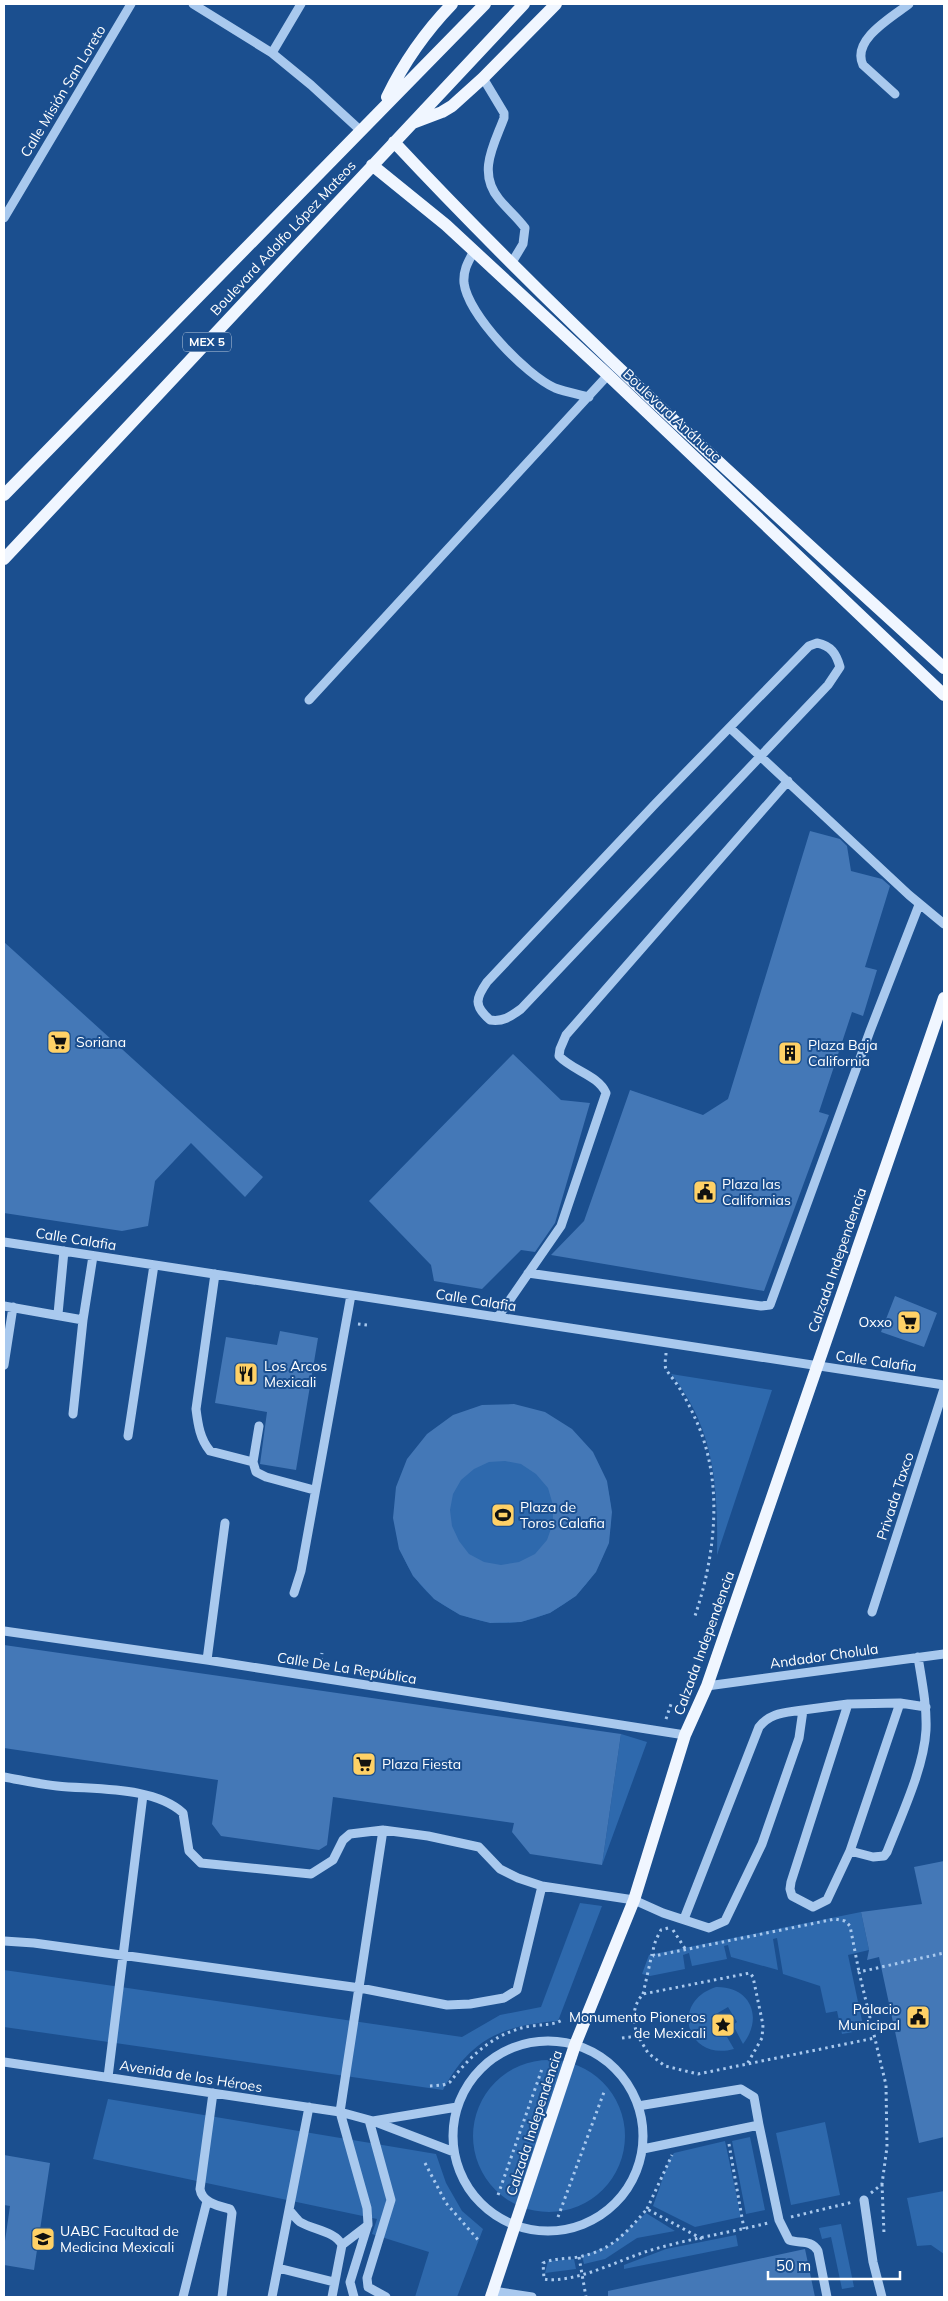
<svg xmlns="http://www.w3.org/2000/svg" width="948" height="2301" font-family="Mulish,sans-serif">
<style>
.green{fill:#2e69ad}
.building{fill:#4478b7;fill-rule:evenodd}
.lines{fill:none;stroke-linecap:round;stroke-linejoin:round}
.path{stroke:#a9c9ee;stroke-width:3;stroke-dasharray:2.5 4;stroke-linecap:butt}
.minor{stroke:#a9c9ee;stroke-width:9}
.major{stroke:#f0f6ff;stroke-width:12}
.labels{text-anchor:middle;stroke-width:4;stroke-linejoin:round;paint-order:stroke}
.shield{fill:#1b4f8f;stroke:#bbcadd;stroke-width:1}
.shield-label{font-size:12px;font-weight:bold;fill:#fff}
.street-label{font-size:14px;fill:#fff;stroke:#1b4f8f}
.poi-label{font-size:14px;fill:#fff;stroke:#1b4f8f;text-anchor:start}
</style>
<rect width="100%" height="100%" fill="#1b4f8f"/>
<!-- green -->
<path class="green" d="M671,1374L772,1390L717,1555C718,1487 715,1429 671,1374Z
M395 1515a108 108 0 1 1 216 0a108 108 0 1 1-216 0Z
M621,1734L647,1742L602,1865Z
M580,1903L602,1906L558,2021C503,2025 470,2039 443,2090L4,2027V1970L462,2037L500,2015L541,2007Z
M861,1912L869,1950L848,1955L864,2030L842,2034L837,2011L826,2013L820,1986L783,1974L777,1938L773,1939L778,1970L731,1957L728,1945L724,1946L727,1959L692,1966L689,1953L683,1955L685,1969L650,1976L642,1974L649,1955Z
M716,1987C750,1986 764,2017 743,2044L733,2025L737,2022L728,2007L711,2017L720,2032L723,2030L734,2049C687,2062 669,2002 716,1987Z
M473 2136a76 76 0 1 1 152 0a76 76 0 1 1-152 0Z
M108,2099L436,2154L446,2183L462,2211L483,2229L457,2297H415L429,2252L372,2234L377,2219L93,2159Z
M825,2122L840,2195L791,2205L776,2133Z
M750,2137L765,2210L746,2214L732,2141Z
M725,2141L741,2217L695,2227L653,2206L670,2158L674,2153Z
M944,2191V2254L931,2245L917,2246L907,2198Z
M646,2213L675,2231L637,2238L605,2259L584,2264L582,2256L611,2245Z
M841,2224L854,2287L842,2289L831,2237L822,2239L819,2228Z
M736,2235L738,2246L624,2269V2265L666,2249Z
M574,2259L576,2269L545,2273L548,2261Z"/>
<!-- building -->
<path class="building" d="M810,831L840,839L847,846L851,871L882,879L890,886L865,967L877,970L863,1016L852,1012L819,1112L829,1115L764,1291L551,1255L584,1221L630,1090L703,1115L728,1099Z
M4,942L263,1177L245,1197L191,1143L155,1181L148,1226L122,1231L4,1213Z
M513,1054L561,1100L590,1103L555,1223L535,1252L521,1250L482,1289L434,1281L431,1265L369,1201Z
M895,1296L937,1313L924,1347L881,1332Z
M280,1331L318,1338L296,1470L260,1464L267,1412L215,1403L226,1337L277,1345Z
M514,1404L545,1412L572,1429L593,1452L607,1481L612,1512L609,1543L596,1572L576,1596L550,1613L521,1622L490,1623L460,1615L434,1599L413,1576L399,1549L393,1518L396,1487L407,1459L427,1434L453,1415L482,1405ZM505,1461L521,1464L536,1474L548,1488L553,1505V1523L547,1540L535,1554L519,1562L501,1565L484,1562L469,1554L459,1541L452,1526L450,1510L453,1494L461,1480L474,1469L489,1462Z
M4,1645L621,1734L602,1865L530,1854L512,1832L514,1823L333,1797L327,1845L319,1850L221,1836L212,1824L218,1780L4,1748Z
M944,1861V2137L919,2143L879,1957L867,1960L869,1950L861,1912L922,1904L914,1867Z
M4,2155L50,2163L34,2270L4,2265V2248L10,2206L4,2205Z
M805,2249L815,2297H608V2291Z"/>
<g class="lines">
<!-- path -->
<path class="path" d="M358,1324L367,1325
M666,1353C666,1358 664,1364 666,1369C670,1376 677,1383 681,1391C686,1399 691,1409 695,1418C724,1480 716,1553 695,1616
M320,1667L322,1653
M666,1719L672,1701
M668,1928L661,1930C657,1937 651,1949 654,1956L835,1919L845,1921L850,1926L859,1972
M673,1930L686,1950
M643,1994L652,1954
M638,2036C632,2022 632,2006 643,1994L750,1973L753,1977L763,2025L762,2038L746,2066
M622,2038L638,2036L648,2053L665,2066L698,2074L875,2038
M430,2086L443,2085L450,2082C471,2055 495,2032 531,2026C543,2024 553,2026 564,2019
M729,2144L744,2229
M425,2163L446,2203L479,2241
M882,2184L884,2234
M871,2193L882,2184L887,2147L886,2085L859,1972L944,1953
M498,2195L543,2066
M647,2209L672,2155
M558,2217L604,2092
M791,2217L853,2202
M702,2239L647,2209C626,2233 611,2251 578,2257C566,2259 554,2258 543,2263L544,2279C574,2284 619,2260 648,2251C687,2239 728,2233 768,2223
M579,2257L586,2297"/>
<!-- minor -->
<path class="minor" d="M193,4L272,53L311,85L360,130
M272,53L301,4
M483,78L504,113V118C494,145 477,172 499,199C507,209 517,217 525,228L523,244L511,264
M895,94L863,65C851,40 892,17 909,4
M4,218L131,4
M474,251C468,262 463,270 464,283C468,315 526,375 555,388C566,392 578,394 589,397
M817,643C831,646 836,653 840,667L828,685L521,1009C510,1017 503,1022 490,1020C473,1005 476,998 487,982L656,803L809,646Z
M309,700L608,375
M730,728L909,895L944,924
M4,1242L944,1385
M528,1273L761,1306L770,1305L870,1031L919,905
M215,1274L196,1409C198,1425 200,1439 210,1451L253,1462
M4,1306L83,1320L93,1256
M58,1314L64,1251
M498,1317L561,1226L606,1093C598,1075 573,1071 559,1056L560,1049L566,1035L788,781
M4,1365L13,1307
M73,1414L83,1320
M259,1426L253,1462L256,1472L266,1477L314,1490
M128,1436L154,1265
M294,1593L301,1571L351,1295
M872,1612L944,1389
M4,1631L207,1660L685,1735
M207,1660L225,1523
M707,1686L944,1654
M900,1703L850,1851L873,1857L884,1856L887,1852C901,1816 924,1768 926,1730C927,1706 922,1682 918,1657
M803,1710L848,1704
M4,1777C21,1780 39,1784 57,1786C96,1790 153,1786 183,1813L189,1851L201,1863L311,1874L333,1860L343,1840L350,1834L383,1830L428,1836L479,1847L500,1869L518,1878L542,1886L634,1900L663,1913L709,1928L725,1921L762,1844L799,1738L803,1710C785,1713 771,1712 759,1727L684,1919
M850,1851L827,1900L813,1907L792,1896L790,1889L791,1882L848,1704L900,1703L926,1707
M4,1941L34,1943L360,1988L447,2005L470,2004L504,1998L517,1990L542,1886
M453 2136a95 95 0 1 1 190 0a95 95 0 1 1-190 0Z
M4,2062L340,2112L373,2121L454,2152
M108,2077L143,1795
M213,2093L200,2189C202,2203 219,2206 230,2209L232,2213L222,2297
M638,2106L741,2089L754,2097L759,2125L643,2149
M369,2120L391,2200L367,2278L368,2287L386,2297
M373,2121L457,2107
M759,2125L779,2220L789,2240C800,2244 811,2239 818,2251L827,2297
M864,2200L873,2262L882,2297
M289,2210C293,2214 296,2219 300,2222C313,2230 335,2231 342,2245L332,2297
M342,2245L368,2225
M278,2268L334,2282
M493,2291L532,2297
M183,2297L207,2201
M272,2297L309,2107
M354,2297L350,2282L368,2224L367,2208L340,2112L383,1830"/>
<!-- major -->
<path class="major" d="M387,97C404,62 425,32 452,4
M413,123L442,112L452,106L483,78L556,4
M394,142C567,327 757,498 944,668
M372,165L446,225L608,375L944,695
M4,495L485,4
M4,559L524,4
M491,2297L575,2045L634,1900L685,1735L707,1686L944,998"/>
</g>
<!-- icons -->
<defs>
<g id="supermarket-square" transform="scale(1.25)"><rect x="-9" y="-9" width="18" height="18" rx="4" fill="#ffd166" stroke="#1b4f8f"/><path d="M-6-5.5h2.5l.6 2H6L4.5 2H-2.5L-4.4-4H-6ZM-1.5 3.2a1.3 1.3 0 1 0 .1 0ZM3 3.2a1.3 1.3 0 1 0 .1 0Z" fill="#111"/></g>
<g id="building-square" transform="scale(1.25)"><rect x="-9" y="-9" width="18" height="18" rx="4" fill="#ffd166" stroke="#1b4f8f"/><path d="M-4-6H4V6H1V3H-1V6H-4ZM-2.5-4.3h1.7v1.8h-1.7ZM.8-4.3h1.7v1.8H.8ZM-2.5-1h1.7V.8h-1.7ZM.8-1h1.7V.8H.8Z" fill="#111"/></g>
<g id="civic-square" transform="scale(1.25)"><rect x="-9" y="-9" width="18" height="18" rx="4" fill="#ffd166" stroke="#1b4f8f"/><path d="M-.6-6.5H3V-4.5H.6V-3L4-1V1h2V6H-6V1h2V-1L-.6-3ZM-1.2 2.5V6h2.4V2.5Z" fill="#111"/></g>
<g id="restaurant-square" transform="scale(1.25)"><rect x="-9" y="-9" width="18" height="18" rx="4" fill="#ffd166" stroke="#1b4f8f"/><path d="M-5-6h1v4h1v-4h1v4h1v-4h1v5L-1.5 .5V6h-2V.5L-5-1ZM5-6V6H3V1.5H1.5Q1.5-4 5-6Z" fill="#111"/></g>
<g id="stadium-square" transform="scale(1.25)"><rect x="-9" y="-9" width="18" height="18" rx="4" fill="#ffd166" stroke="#1b4f8f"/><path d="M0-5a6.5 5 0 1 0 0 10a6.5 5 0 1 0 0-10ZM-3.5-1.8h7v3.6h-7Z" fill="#111"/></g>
<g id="sight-square" transform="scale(1.25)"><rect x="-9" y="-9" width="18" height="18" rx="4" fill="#ffd166" stroke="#1b4f8f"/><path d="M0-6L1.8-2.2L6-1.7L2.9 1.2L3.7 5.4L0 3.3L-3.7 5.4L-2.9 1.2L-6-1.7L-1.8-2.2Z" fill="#111"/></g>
<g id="university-square" transform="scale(1.25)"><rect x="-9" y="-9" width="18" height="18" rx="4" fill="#ffd166" stroke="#1b4f8f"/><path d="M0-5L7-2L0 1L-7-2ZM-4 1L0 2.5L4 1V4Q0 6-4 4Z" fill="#111"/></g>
</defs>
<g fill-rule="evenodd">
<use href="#supermarket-square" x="59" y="1042"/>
<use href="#building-square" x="790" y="1053"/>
<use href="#civic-square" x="705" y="1192"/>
<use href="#supermarket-square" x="909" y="1322"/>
<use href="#restaurant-square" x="246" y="1374"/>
<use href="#stadium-square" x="503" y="1515"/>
<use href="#supermarket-square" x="364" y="1764"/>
<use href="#civic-square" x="918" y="2017"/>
<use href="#sight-square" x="723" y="2025"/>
<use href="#university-square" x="43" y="2239"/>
</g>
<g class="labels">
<!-- shield labels -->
<rect class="shield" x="183" y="332.5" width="48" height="19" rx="4"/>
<g class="shield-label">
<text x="207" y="346">MEX 5</text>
</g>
<!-- street labels -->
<g class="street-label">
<text transform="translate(63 91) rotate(-59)" y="5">Calle Misión San Loreto</text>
<text transform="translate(283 238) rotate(-47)" y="5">Boulevard Adolfo López Mateos</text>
<text transform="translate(672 415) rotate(43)" y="5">Boulevard Anáhuac</text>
<text transform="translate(76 1239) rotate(9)" y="5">Calle Calafia</text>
<text transform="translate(837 1260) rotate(-71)" y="5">Calzada Independencia</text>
<text transform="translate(476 1300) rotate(9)" y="5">Calle Calafia</text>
<text transform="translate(876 1361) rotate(8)" y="5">Calle Calafia</text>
<text transform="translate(895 1496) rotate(-72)" y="5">Privada Taxco</text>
<text transform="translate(704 1643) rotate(-70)" y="5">Calzada Independencia</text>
<text transform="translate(824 1656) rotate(-8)" y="5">Andador Cholula</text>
<text transform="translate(347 1668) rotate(9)" y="5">Calle De La República</text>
<text transform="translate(191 2076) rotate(9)" y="5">Avenida de los Héroes</text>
<text transform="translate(534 2123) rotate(-72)" y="5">Calzada Independencia</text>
</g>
<!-- poi labels -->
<g class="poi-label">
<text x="76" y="1047">Soriana</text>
<text x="808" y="1050">Plaza Baja<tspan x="808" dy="16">California</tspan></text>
<text x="722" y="1189">Plaza las<tspan x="722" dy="16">Californias</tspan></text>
<text x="892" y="1327" text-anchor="end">Oxxo</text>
<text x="264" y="1371">Los Arcos<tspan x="264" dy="16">Mexicali</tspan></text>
<text x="520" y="1512">Plaza de<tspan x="520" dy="16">Toros Calafia</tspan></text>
<text x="382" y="1769">Plaza Fiesta</text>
<text x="900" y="2014" text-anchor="end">Palacio<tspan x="900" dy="16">Municipal</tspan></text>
<text x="706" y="2022" text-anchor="end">Monumento Pioneros<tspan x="706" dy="16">de Mexicali</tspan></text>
<text x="60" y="2236">UABC Facultad de<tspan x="60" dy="16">Medicina Mexicali</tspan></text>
</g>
</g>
<!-- border -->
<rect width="948" height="2301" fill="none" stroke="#ffffff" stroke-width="10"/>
<!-- scale -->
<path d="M768 2271v8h132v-8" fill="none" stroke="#ffffff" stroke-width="2.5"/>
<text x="776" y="2271" font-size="15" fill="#ffffff" stroke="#1b4f8f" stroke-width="4" paint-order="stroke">50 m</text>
</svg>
